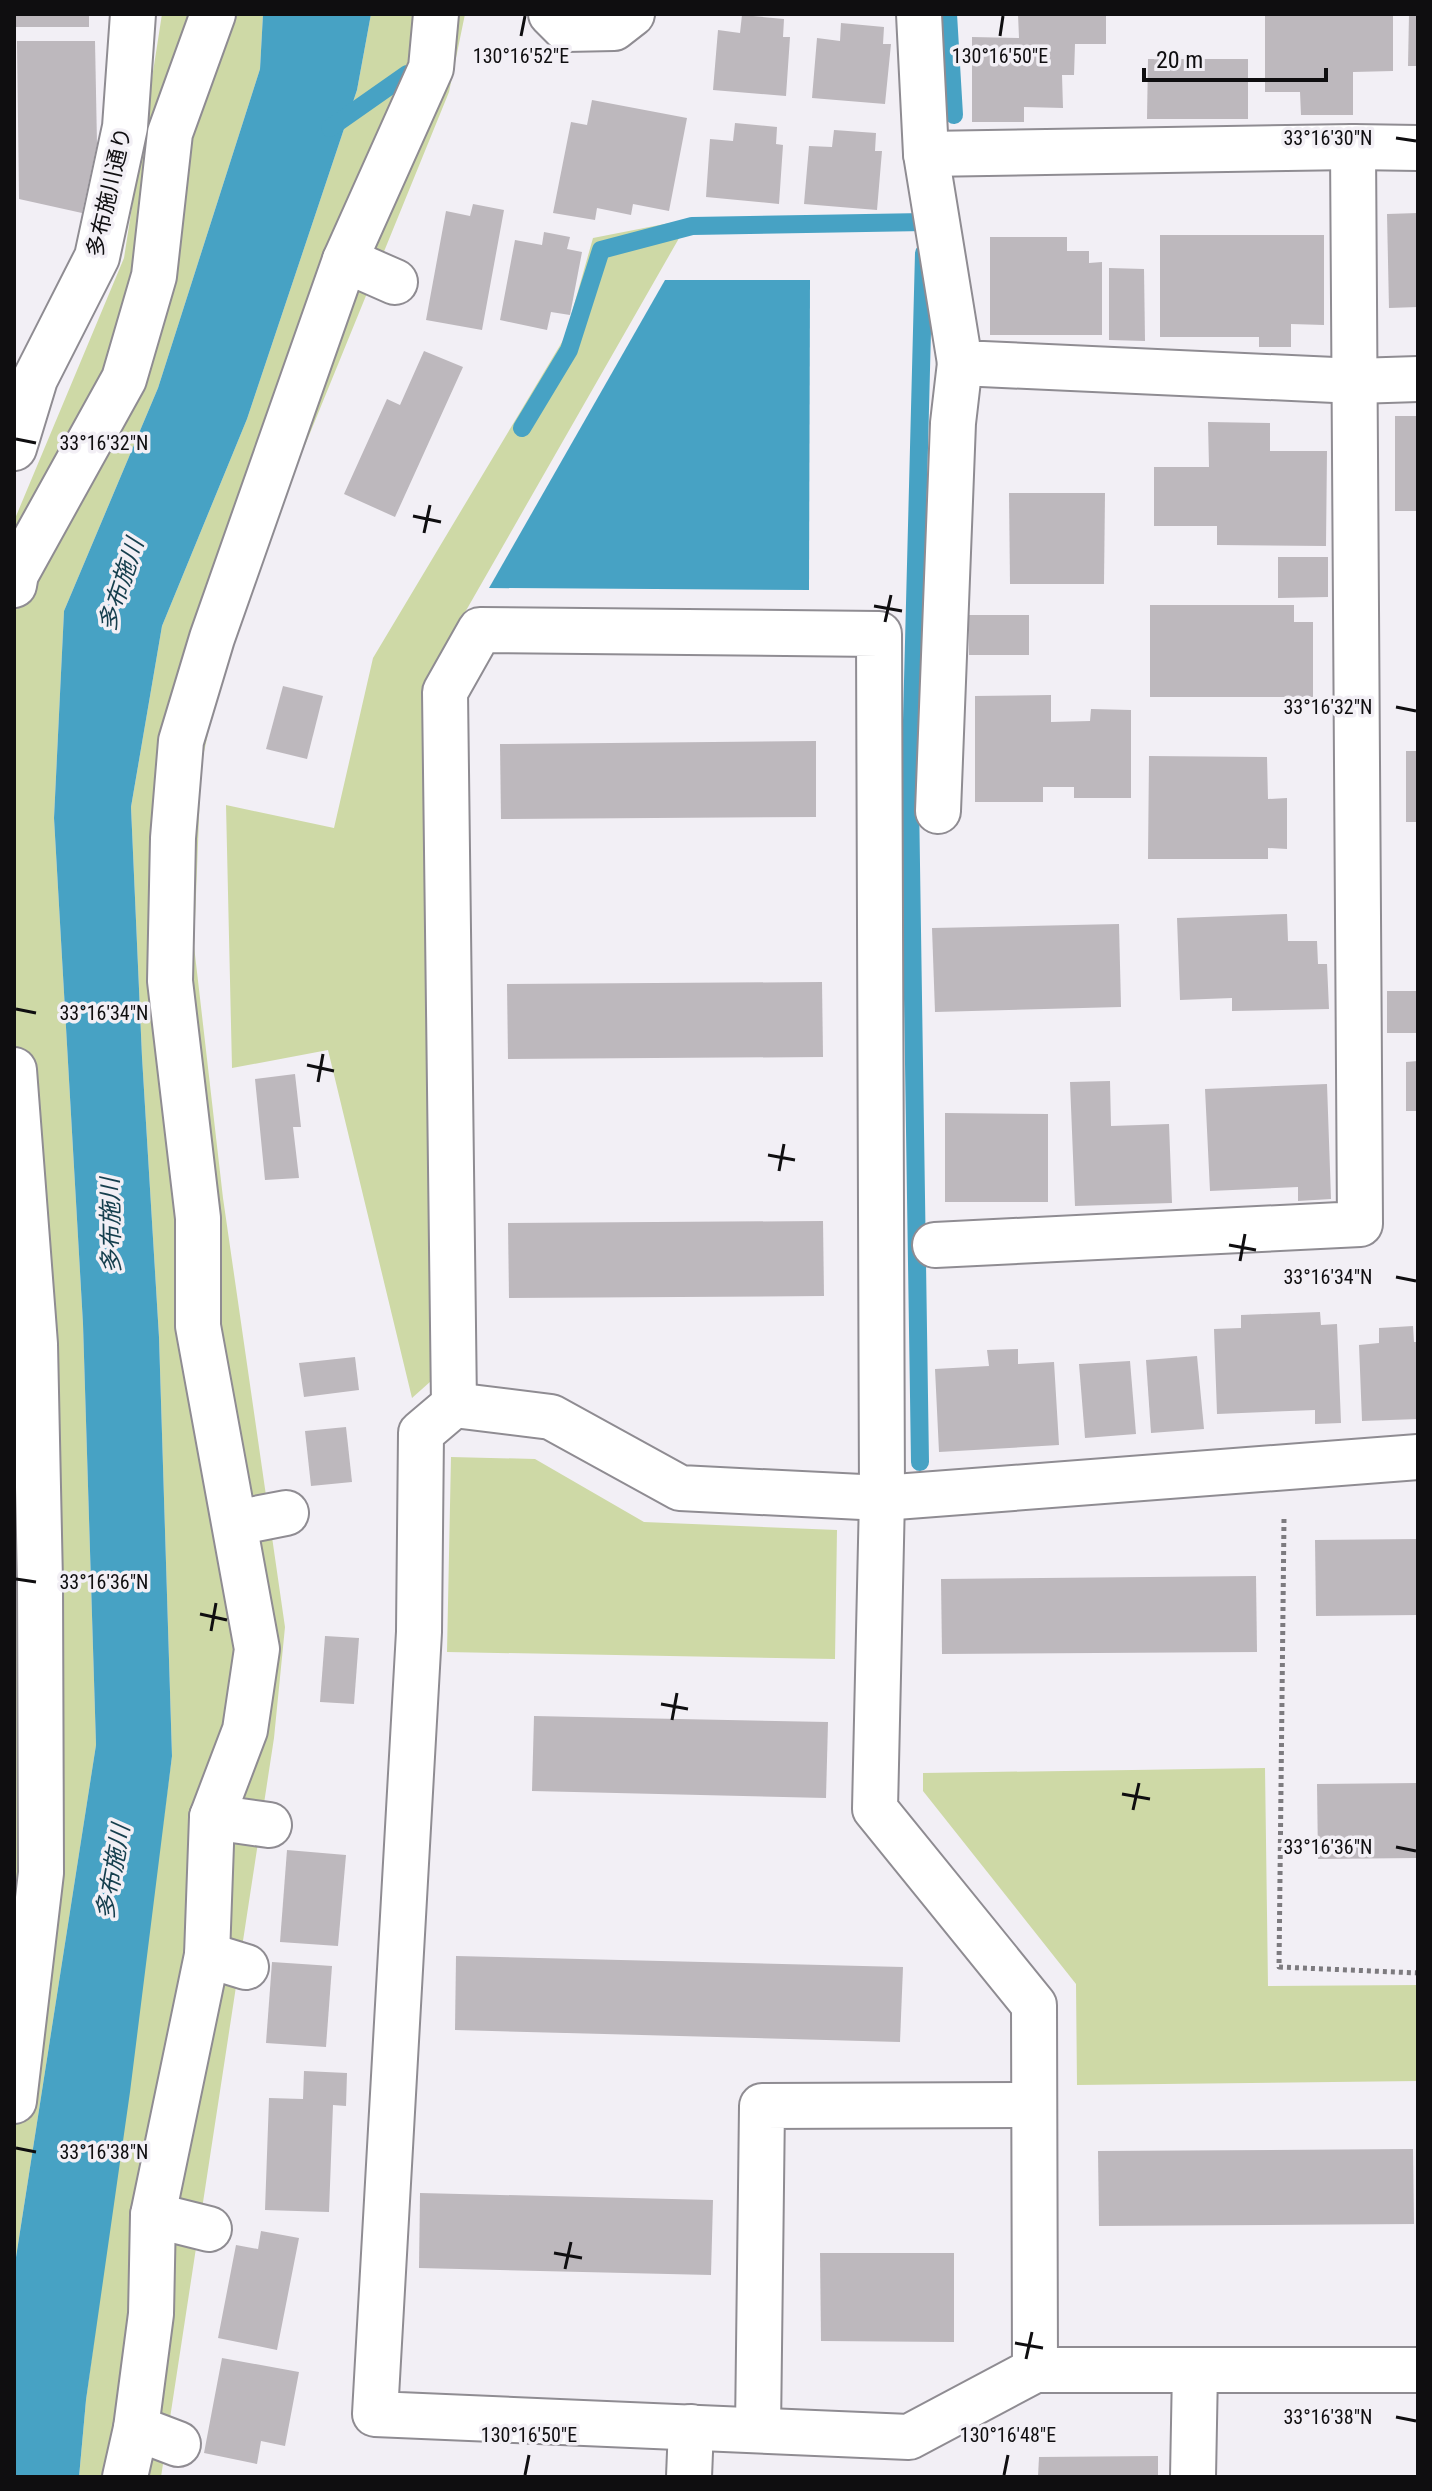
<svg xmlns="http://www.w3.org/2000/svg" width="1432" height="2491" viewBox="0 0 1432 2491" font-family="'Roboto Condensed','Noto Sans JP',sans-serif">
<rect width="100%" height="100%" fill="#f2eff5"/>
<g fill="#ced9a6">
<path d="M162 14H263L260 69 158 388 64 611 54 818 83 1324 96 1745 14 2270V521L124 258Z"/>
<path d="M371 14H465L449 92 231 627 201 766 194 946 223 1198 285 1627 274 1738 161 2477H79L86 2400 172 1756 159 1337 142 1057 131 807 162 626 247 419 357 90Z"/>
<path d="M690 219 428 677 440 1373 412 1398 328 1050 232 1068 226 805 334 828 373 658 565 337 593 238Z"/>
<path d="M451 1457 535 1459 644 1522 837 1530 835 1659 447 1652Z"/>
<path d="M1265 1768 1268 1986 1418 1985V2081L1077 2085 1076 1984 923 1791V1773Z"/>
</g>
<g fill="#47a2c4">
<path d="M263 14H371L357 90 247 419 162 626 131 807 142 1057 159 1337 172 1756 130 2092 86 2400 79 2477H14V2270L96 1745 83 1324 54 818 64 611 158 388 260 69Z"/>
<path d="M665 280H810L809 590 489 588Z"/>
</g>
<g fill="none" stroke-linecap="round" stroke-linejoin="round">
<g stroke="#47a2c4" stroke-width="18">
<path d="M948 14 954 115"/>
<path d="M330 128 407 74"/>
<path d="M522 428 569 350 601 250 692 226 925 222"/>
<path d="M920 1462 910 798 924 253"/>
</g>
</g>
<g fill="#bdb8bd">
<rect x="16" y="14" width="73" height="13"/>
<path d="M1018 14H1106V44H1075L1074 75H1062L1063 108 1024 107V122H972V37L1019 38Z"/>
<path d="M1265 14H1393V71L1353 72V115H1301L1300 92H1265Z"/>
<path d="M1409 14H1418V66H1408Z"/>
<path d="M742 15 784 19 783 37H790L786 96 713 90 718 30 740 33Z"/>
<path d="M841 23 884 27 883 44H891L885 104 812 98 817 38 840 41Z"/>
<path d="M17 41H95L97 144 82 213 19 199Z"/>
<path d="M1148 59H1248V119H1147Z"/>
<path d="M592 100 687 118 669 211 633 204 631 215 597 208 595 220 553 213 571 122 587 125Z"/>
<path d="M735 123 777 127 776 144 783 145 779 204 706 197 710 139 733 141Z"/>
<path d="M834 130 876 133 875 151H882L877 210 804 204 809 146 832 147Z"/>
<path d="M473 204 504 210 482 330 426 320 446 211 470 216Z"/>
<path d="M1418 213V307L1389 308 1387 214Z"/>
<path d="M544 232 570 237 567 249 582 252 570 315 551 312 547 330 500 320 515 240 542 245Z"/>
<path d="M1160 235H1324V325L1291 324V347H1259V337H1160Z"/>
<path d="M990 237H1067V251H1089V263L1102 262V335H990Z"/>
<path d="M1109 268 1144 269 1145 341 1109 340Z"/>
<path d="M424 351 463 367 395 517 344 494 387 399 400 405Z"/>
<rect x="1395" y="416" width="23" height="95"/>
<path d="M1208 422 1270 423V451H1327L1326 546 1217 545V526H1154V467H1209Z"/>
<path d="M1009 493H1105L1104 584H1010Z"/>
<path d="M1278 557H1328V597L1278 598Z"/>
<path d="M1150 605H1294V622H1313V697H1150Z"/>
<rect x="969" y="615" width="60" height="40"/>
<path d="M283 686 323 696 307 759 266 749Z"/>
<path d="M1051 695V722L1090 721 1091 709 1131 710V798H1074V787H1043V802H975V696Z"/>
<path d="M816 741V817L501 819 500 744Z"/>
<rect x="1406" y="751" width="12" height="71"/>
<path d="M1149 756 1267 757 1268 799 1287 798V849L1268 848V859H1148Z"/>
<path d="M1287 914 1288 941H1317L1318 964H1327L1329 1009 1232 1011V998L1180 1000 1177 918Z"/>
<path d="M1119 924 1121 1007 935 1012 932 928Z"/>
<path d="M822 982 823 1057 508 1059 507 984Z"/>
<rect x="1387" y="991" width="31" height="42"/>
<path d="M1418 1061V1111H1406V1062Z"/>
<path d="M295 1074 301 1127H293L299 1178 265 1180 255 1079Z"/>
<path d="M1110 1081 1111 1126 1169 1124 1172 1203 1075 1206 1070 1082Z"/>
<path d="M1327 1084 1331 1199 1298 1201V1187L1210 1191 1205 1089Z"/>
<path d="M945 1113 1048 1114V1202H945Z"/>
<path d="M823 1221 824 1296 509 1298 508 1223Z"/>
<path d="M1320 1312 1321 1325 1337 1324 1341 1423 1315 1424V1410L1217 1414 1214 1329 1241 1328V1315Z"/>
<path d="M1413 1326 1414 1342H1418V1419L1362 1421 1359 1345 1379 1343V1328Z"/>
<path d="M1018 1349V1364L1054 1362 1059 1445 939 1452 935 1369 989 1366 987 1350Z"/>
<path d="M1197 1356 1204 1429 1151 1433 1146 1360Z"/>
<path d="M355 1357 359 1390 304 1397 299 1363Z"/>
<path d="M1130 1361 1136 1434 1085 1438 1079 1364Z"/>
<path d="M346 1427 352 1482 311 1486 305 1431Z"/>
<path d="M1418 1539V1615L1316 1616 1315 1540Z"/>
<path d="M1256 1576 1257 1652 942 1654 941 1579Z"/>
<path d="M325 1636 359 1638 354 1704 320 1702Z"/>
<path d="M534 1716 828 1722 826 1798 532 1791Z"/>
<path d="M1418 1783V1858L1318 1859 1317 1784Z"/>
<path d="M287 1850 346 1855 338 1946 280 1942Z"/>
<path d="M456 1956 903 1967 900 2042 455 2030Z"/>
<path d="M272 1962 332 1966 326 2047 266 2043Z"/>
<path d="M304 2071 347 2073 346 2106 333 2105 329 2212 265 2210 269 2098 303 2099Z"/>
<path d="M1413 2149 1414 2224 1099 2226 1098 2151Z"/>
<path d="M420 2193 713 2200 711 2275 419 2268Z"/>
<path d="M261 2231 299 2238 277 2350 218 2338 236 2245 258 2249Z"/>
<path d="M820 2253H954V2342L821 2341Z"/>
<path d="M222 2358 299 2372 285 2446 261 2441 257 2464 204 2453Z"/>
<path d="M1158 2456V2477H1038L1039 2457Z"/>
</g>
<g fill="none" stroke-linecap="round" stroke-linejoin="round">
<defs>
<g id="minor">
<path d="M551 14 566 29 614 28 632 14"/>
<path d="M919 14 926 154 960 363 1356 381 1418 379"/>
<path d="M926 154 1353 147 1418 148"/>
<path d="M345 260 395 282"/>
<path d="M14 448 35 379 97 257 125 127 133 14"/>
<path d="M14 585 16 574 124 379 154 276 170 133 213 14"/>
<path d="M938 811 953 423 960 363"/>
<path d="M14 1070 35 1344 40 1582 41 1873 14 2101"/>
<path d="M935 1245 1360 1224 1353 147"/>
<path d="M454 1405 551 1417 680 1488 882 1498 1418 1457"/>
<path d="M235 1523 286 1513"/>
<path d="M212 1817 269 1825"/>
<path d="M207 1955 246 1967"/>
<path d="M153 2215 209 2229"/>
<path d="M1035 2370 1034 2005 875 1809 882 1498 879 634 480 630 445 692 454 1405 421 1433 419 1632 375 2414 909 2437 1035 2370H1418"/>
<path d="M136 2428 178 2444"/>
<path d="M758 2430 762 2106 1034 2105"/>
<path d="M125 2477 136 2428 151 2314 153 2215 207 1955 212 1817 245 1730 257 1649 198 1326V1218L170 981 173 838 181 741 212 638 345 260 431 68 436 14"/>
<path d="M689 2477 691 2427"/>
<path d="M1193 2477 1195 2370"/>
</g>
</defs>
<use href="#minor" stroke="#8f8c92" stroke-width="48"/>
<path stroke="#7d7b7f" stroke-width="5" stroke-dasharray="4 4" stroke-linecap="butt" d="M1284 1519 1279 1967 1418 1973"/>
<use href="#minor" stroke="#fff" stroke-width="44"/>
</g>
<path fill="none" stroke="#0f0e10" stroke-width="3" d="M521 36 525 16M1000 36 1003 16M1396 138 1416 141M16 439 36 443M413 516 441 522M424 533 430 505M874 606 902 611M885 622 891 595M1396 707 1416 711M16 1009 36 1013M307 1065 334 1071M318 1082 323 1054M768 1155 795 1160M779 1171 784 1144M1229 1245 1256 1250M1240 1261 1245 1234M1396 1277 1416 1281M16 1579 36 1582M200 1614 227 1620M211 1631 216 1603M661 1704 688 1709M672 1720 677 1693M1122 1794 1150 1799M1133 1810 1139 1783M1396 1847 1416 1851M16 2148 36 2152M554 2253 582 2258M565 2269 571 2242M1015 2343 1043 2348M1026 2359 1032 2332M1396 2417 1416 2421M525 2475 529 2455M1004 2475 1008 2455"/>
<g text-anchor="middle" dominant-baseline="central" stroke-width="7" stroke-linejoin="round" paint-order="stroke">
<g font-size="22" fill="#0f0e10" stroke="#f2eff5">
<text transform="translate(109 192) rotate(-77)">多布施川通り</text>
</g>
<g font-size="24" font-style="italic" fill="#153e4d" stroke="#f2eff5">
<text transform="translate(121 585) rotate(-72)">多布施川</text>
<text transform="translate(111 1226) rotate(-91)">多布施川</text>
<text transform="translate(113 1872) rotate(-80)">多布施川</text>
</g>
</g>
<g font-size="20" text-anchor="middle" fill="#0f0e10" stroke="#f2eff5" stroke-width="7" stroke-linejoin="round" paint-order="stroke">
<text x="521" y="63">130°16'52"E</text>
<text x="1000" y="63">130°16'50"E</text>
<text x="1328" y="145">33°16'30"N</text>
<text x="104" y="450">33°16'32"N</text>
<text x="1328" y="714">33°16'32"N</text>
<text x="104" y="1020">33°16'34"N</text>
<text x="1328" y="1284">33°16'34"N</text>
<text x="104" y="1589">33°16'36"N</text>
<text x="1328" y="1854">33°16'36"N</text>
<text x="104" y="2159">33°16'38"N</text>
<text x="1328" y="2424">33°16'38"N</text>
<text x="529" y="2442">130°16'50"E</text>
<text x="1008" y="2442">130°16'48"E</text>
</g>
<rect width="1432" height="2491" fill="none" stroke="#0f0e10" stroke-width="32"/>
<path d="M1144 68v12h182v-12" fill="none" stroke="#0f0e10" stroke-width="4"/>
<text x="1156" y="68" font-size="24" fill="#0f0e10" stroke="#f2eff5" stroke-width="6" paint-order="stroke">20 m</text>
</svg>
